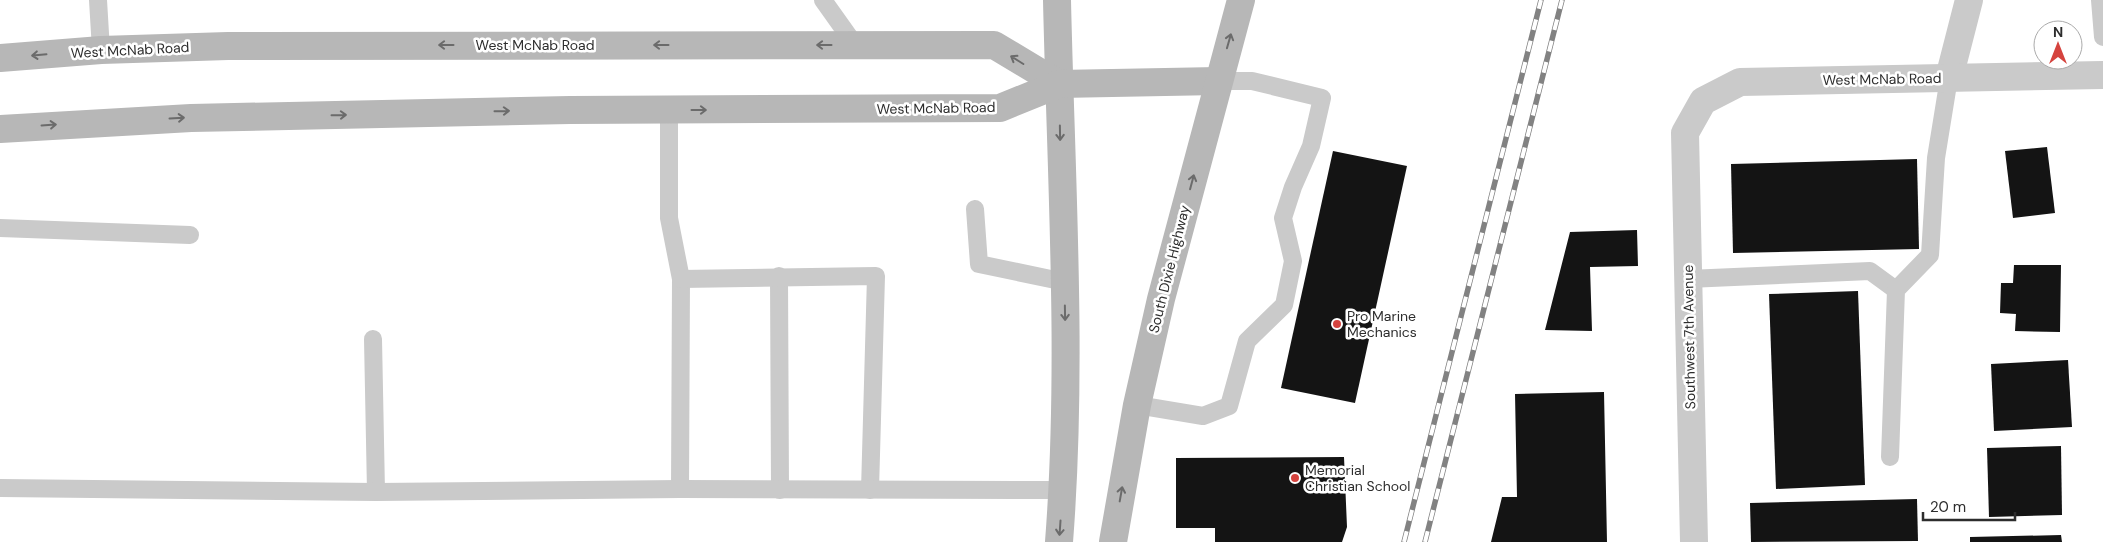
<svg xmlns="http://www.w3.org/2000/svg" width="2103" height="542" viewBox="0 0 2103 542" font-family="'DM Sans',sans-serif">
<rect width="100%" height="100%" fill="#fff"/>
<g fill="#141414">
<path d="M2047 147 2055 213 2013 218 2005 151Z"/>
<path d="M1333 151 1407 166 1355 403 1281 388Z"/>
<path d="M1917 159 1919 249 1733 253 1731 164Z"/>
<path d="M1637 230 1638 266 1590 267 1592 331 1545 330 1570 232Z"/>
<path d="M2014 265H2061L2060 332 2015 331 2016 314 2000 313 2001 283H2013Z"/>
<path d="M1858 291 1865 485 1776 489 1769 294Z"/>
<path d="M2068 360 2072 427 1994 431 1991 364Z"/>
<path d="M1604 392 1607 542H1491L1502 497H1517L1515 394Z"/>
<path d="M2061 446 2062 515 1989 517 1987 448Z"/>
<path d="M1344 457 1347 527 1342 542H1215V528H1176V458Z"/>
<path d="M1917 499 1918 541 1751 542 1750 503Z"/>
<path d="M2061 535 2062 542H1970V537Z"/>
</g>
<g fill="none" stroke-linecap="round" stroke-linejoin="round">
<g stroke="#cacaca" stroke-width="18">
<path d="M98 0 101 50"/>
<path d="M823 0 855 45"/>
<path d="M2100 0 2103 37"/>
<path d="M669 110V218L681 279 680 489"/>
<path d="M975 209 979 264 1065 282"/>
<path d="M0 228 190 235"/>
<path d="M779 276 780 490"/>
<path d="M681 279 876 276 870 490"/>
<path d="M1688 279 1870 271 1896 290"/>
<path d="M373 339 376 492"/>
<path d="M1137 405 1203 416 1229 406 1247 341 1284 305 1293 261 1283 218 1293 187 1311 146 1322 98 1252 81H1218"/>
<path d="M1890 457 1896 290 1930 255 1936 158 1949 78"/>
<path d="M0 488 376 492 680 489 1063 490"/>
</g>
<g stroke="#cacaca" stroke-width="28">
<path d="M1949 78 1969 0"/>
<path d="M1694 542 1685 133 1703 101 1740 82 2103 75"/>
</g>
<g stroke="#b7b7b7" stroke-width="28">
<path d="M1057 0C1061 180 1073 362 1059 542"/>
<path d="M0 58 101 50 228 46 994 45 1059 84"/>
<path d="M0 129 191 118 570 110 1000 108 1059 84 1218 81"/>
<path d="M1113 542 1137 405 1161 299 1241 0"/>
</g>
<defs>
<g id="rail">
<path d="M1404 542 1541 0"/>
<path d="M1425 542 1562 0"/>
</g>
</defs>
<use href="#rail" stroke="#828282" stroke-width="5.5"/>
<use href="#rail" stroke="#fff" stroke-width="4" stroke-dasharray="11" stroke-linecap="butt"/>
</g>
<defs><path id="oneway-shaft" d="M-6 0H5M1.5-3L5.5 0L1.5 3" fill="none" stroke-width="1.6" stroke-linecap="round" stroke-linejoin="round" transform="scale(1.25)"/></defs>
<g stroke="#6b6b6b">
<use href="#oneway-shaft" transform="translate(1229 41) rotate(-74)"/>
<use href="#oneway-shaft" transform="translate(446 45) rotate(180)"/>
<use href="#oneway-shaft" transform="translate(661 45) rotate(180)"/>
<use href="#oneway-shaft" transform="translate(824 45) rotate(180)"/>
<use href="#oneway-shaft" transform="translate(39 55) rotate(175)"/>
<use href="#oneway-shaft" transform="translate(1017 60) rotate(-148)"/>
<use href="#oneway-shaft" transform="translate(699 110)"/>
<use href="#oneway-shaft" transform="translate(502 111) rotate(-1)"/>
<use href="#oneway-shaft" transform="translate(339 115) rotate(-1)"/>
<use href="#oneway-shaft" transform="translate(177 118) rotate(-3)"/>
<use href="#oneway-shaft" transform="translate(49 125) rotate(-4)"/>
<use href="#oneway-shaft" transform="translate(1060 133) rotate(89)"/>
<use href="#oneway-shaft" transform="translate(1192 182) rotate(-75)"/>
<use href="#oneway-shaft" transform="translate(1065 313) rotate(89)"/>
<use href="#oneway-shaft" transform="translate(1121 494) rotate(-80)"/>
<use href="#oneway-shaft" transform="translate(1060 528) rotate(94)"/>
</g>
<g fill="#d5433e" stroke="#fff" stroke-width="2">
<circle cx="1337" cy="324" r="5"/>
<circle cx="1295" cy="478" r="5"/>
</g>
<g text-anchor="middle" dominant-baseline="central" stroke-width="5" stroke-linejoin="round" paint-order="stroke">
<g font-size="14" fill="#2d2d2d" stroke="#fff">
<text x="535" y="45">West McNab Road</text>
<text transform="translate(130 50) rotate(-3)">West McNab Road</text>
<text transform="translate(1882 79) rotate(-1)">West McNab Road</text>
<text transform="translate(936 108) rotate(-1)">West McNab Road</text>
<text transform="translate(1169 269) rotate(-76)">South Dixie Highway</text>
<text transform="translate(1689 337) rotate(-91)">Southwest 7th Avenue</text>
</g>
<g font-size="14" fill="#2d2d2d" stroke="#fff" text-anchor="start">
<text x="1347" y="316">Pro Marine<tspan x="1347" dy="16">Mechanics</tspan></text>
<text x="1305" y="470">Memorial<tspan x="1305" dy="16">Christian School</tspan></text>
</g>
</g>
<g transform="translate(2058 45)"><circle r="24" fill="#ffffff" stroke="#ababab"/>
<path d="M0-4L9 19L0 12L-9 19Z" fill="#d5433e"/>
<text y="-8" font-size="14" font-weight="bold" text-anchor="middle" fill="#2d2d2d">N</text>
</g>
<path d="M1923 512v8h92v-8" fill="none" stroke="#2d2d2d" stroke-width="2.5"/>
<text x="1930" y="512" font-size="15" fill="#2d2d2d" stroke="#ffffff" stroke-width="4" paint-order="stroke">20 m</text>
</svg>
